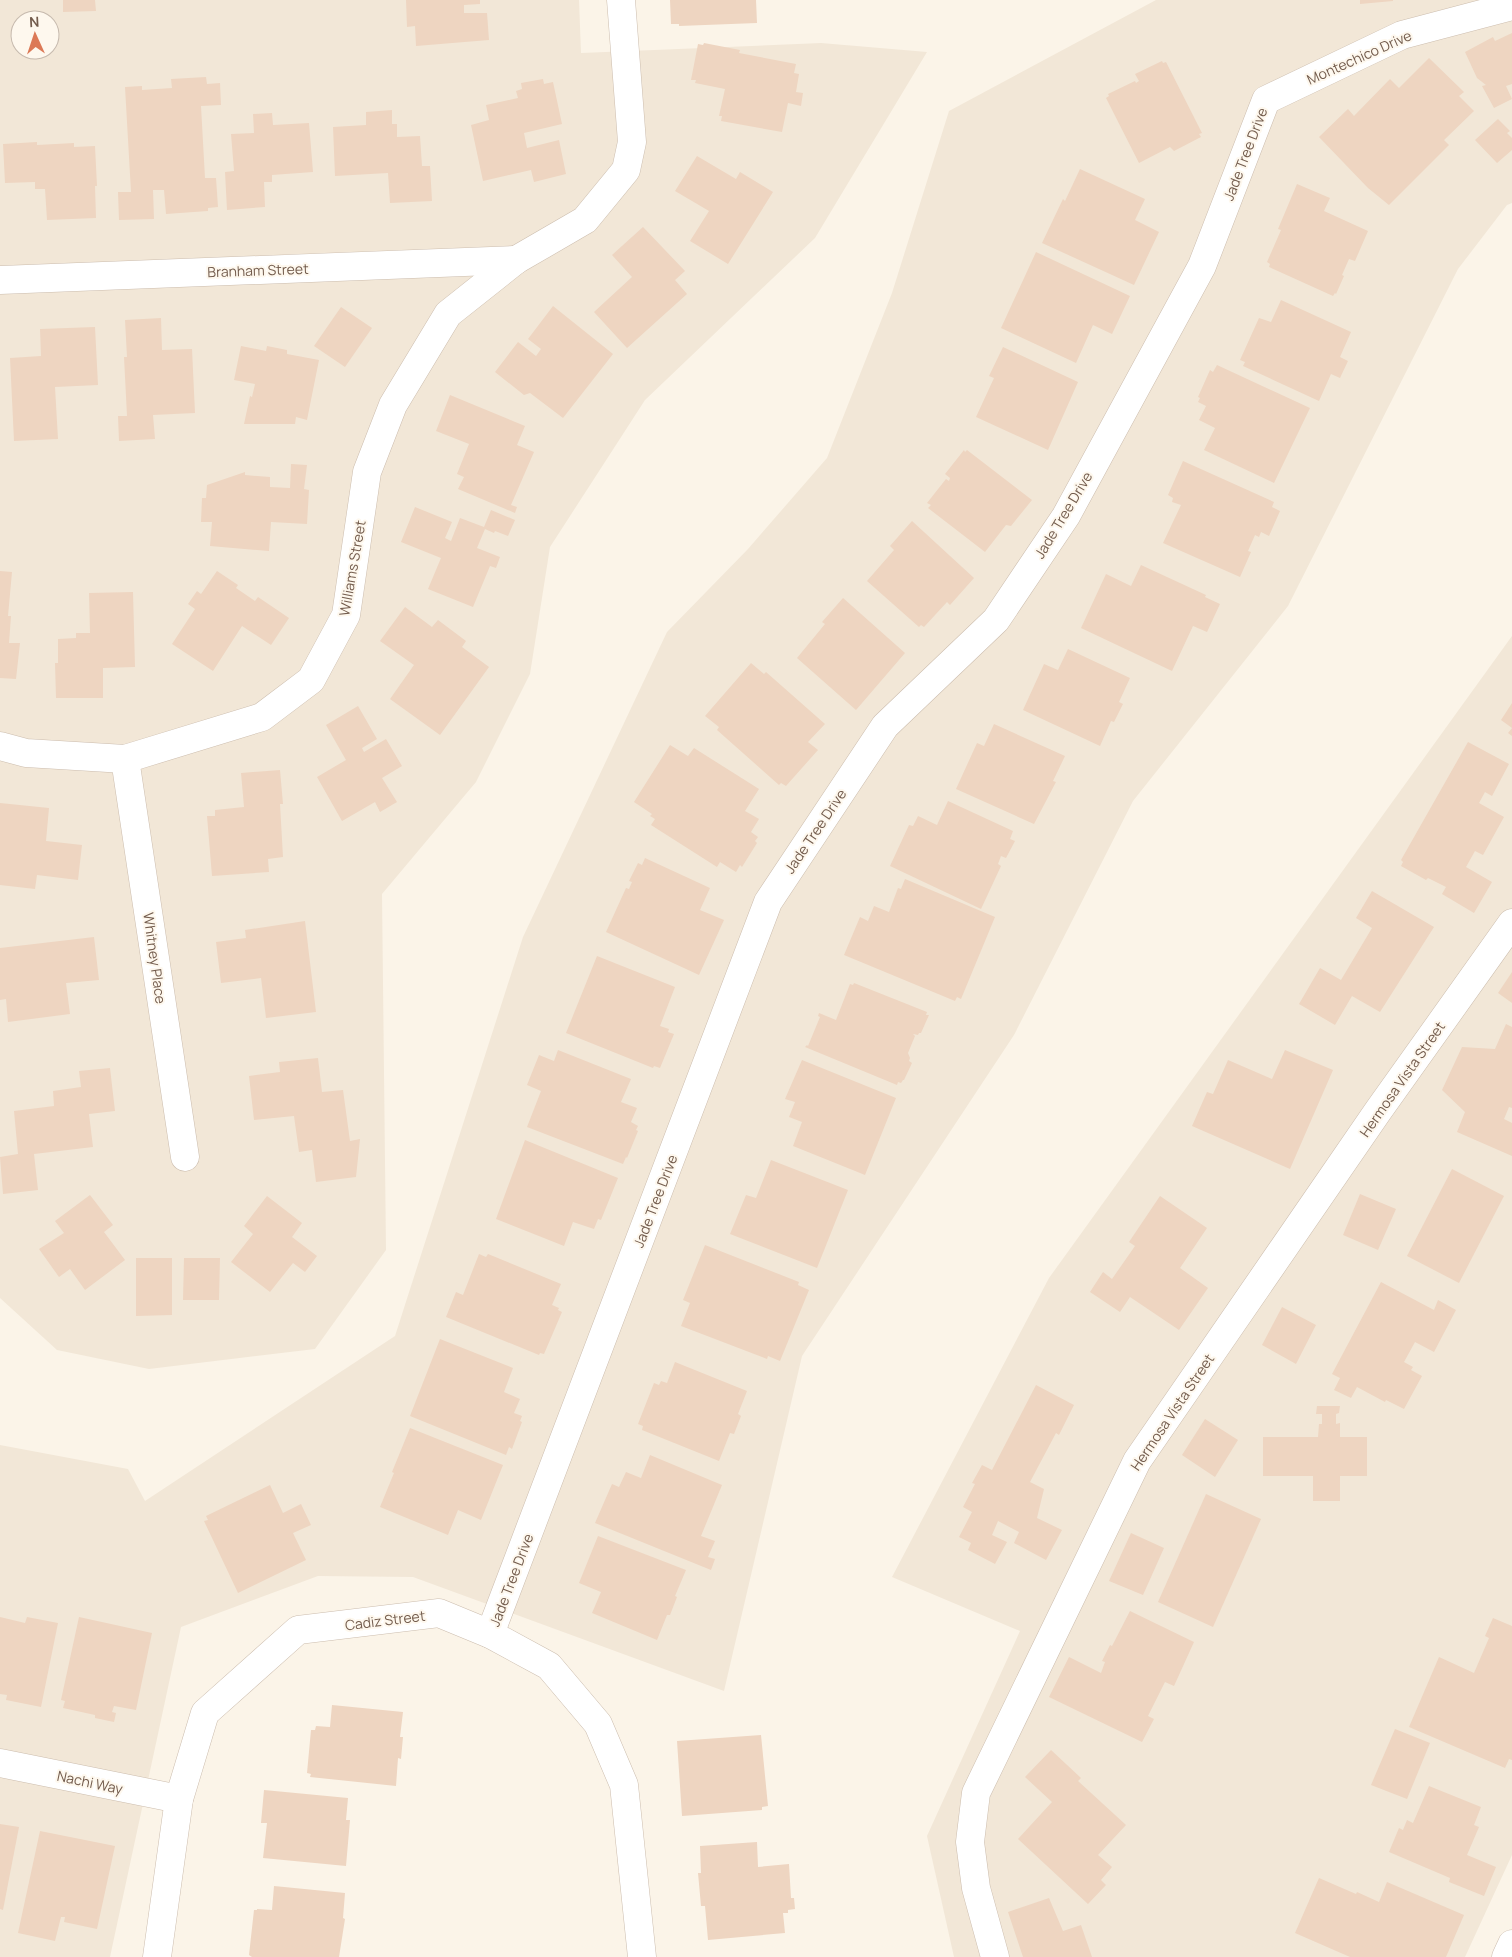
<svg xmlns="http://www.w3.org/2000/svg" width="1512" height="1957" viewBox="0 0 1512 1957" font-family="Manrope,sans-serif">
<rect width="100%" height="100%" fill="#fbf4e8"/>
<g fill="#f2e7d7" fill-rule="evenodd">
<path d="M0 0H579L581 53 821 43 927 52 815 238 645 400 550 547 530 674 476 782 382 894 386 1250 315 1349 149 1369 57 1350 0 1298ZM20 20H50V50H20Z"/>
<path d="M1156 0H1512V203L1507 205 1458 269 1288 606 1133 801 1014 1035 802 1356 724 1691 413 1577 318 1576 181 1627 110 1957H0V1445L128 1469 145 1501 395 1336 523 937 667 632 748 549 827 458 892 293 949 111Z"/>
<path d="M1512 636V1855L1465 1957H954L927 1836 1020 1631 892 1577 1049 1278Z"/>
</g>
<g fill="#eed5c1">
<path d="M63 0H95L96 11 63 12Z"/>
<path d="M406 0H480V4L464 5V13H487L489 40 416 46 415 26 407 27Z"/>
<path d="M670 0H756L757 23 679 26V24H671Z"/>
<path d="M1360 0H1393V1L1360 4Z"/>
<path d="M1512 33V84L1506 86 1512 99 1494 108 1482 86 1486 85 1477 78 1465 52 1493 37 1495 41Z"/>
<path d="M704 43 740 50 739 53 796 64 794 73 799 74 796 92 803 93 801 106 788 103 782 132 721 121 722 116H719L725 89 695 83 696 80H691L698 44 703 45Z"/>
<path d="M1429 58 1464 92 1459 96 1474 111 1444 140 1449 145 1389 205 1368 188 1319 137 1348 109 1354 116 1390 79 1399 88Z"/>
<path d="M1162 61 1163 63 1166 62 1202 133 1199 134 1201 137 1174 151 1170 147 1139 163 1106 98 1109 96 1108 94 1135 81 1136 83 1139 81 1135 74Z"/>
<path d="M206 77 207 84 220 83 221 105 201 106 205 178H216L218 207 208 208V211L166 214 164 190H153L154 219 119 220 118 192H131L125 87 142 86V90L172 88 171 79Z"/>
<path d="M543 79 544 84 553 82 562 124 524 133 527 148 559 140 566 174 534 182 531 170 483 181 471 125 489 120 486 105 518 98 516 91 522 89 521 83Z"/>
<path d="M392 110V124H397V137L420 136 422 166H430L432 201 390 203 388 173 335 176 333 127 366 125V112Z"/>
<path d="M272 113 273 125 309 123 313 172 272 175V182H264L265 207 227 210 225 172 234 171 231 134 254 133 253 114Z"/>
<path d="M1498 119 1510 131 1507 133 1512 138V150L1497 163 1475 140Z"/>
<path d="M37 142V145L74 143V147L95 146 97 186H95L96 218 47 220 45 189H35V182L5 183 3 144Z"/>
<path d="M697 156 736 179 740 172 773 192 728 264 690 241 709 211 675 191Z"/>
<path d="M1080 169 1145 199 1135 220 1159 232 1134 285 1042 243 1063 199 1065 201Z"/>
<path d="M1297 184 1330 198 1324 211 1368 231 1355 261 1349 259 1342 275 1344 276 1336 294 1335 293 1333 296 1269 267 1270 264 1267 262 1281 230 1278 229Z"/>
<path d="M643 227 685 271 675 280 687 294 627 348 594 312 632 277 612 255Z"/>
<path d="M1036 252 1130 296 1112 334 1093 325 1076 363 1001 328Z"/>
<path d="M1281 300 1351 332 1340 357 1348 361 1340 378 1331 374 1319 401 1243 366 1245 362 1240 360 1259 318 1271 322Z"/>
<path d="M553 306 613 354 563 418 530 393 524 395 495 372 518 342 536 356 541 349 528 339Z"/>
<path d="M341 307 372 328 345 367 314 346Z"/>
<path d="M161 318 162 350 192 349 195 413 153 415 155 439 119 441 118 416H127L124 357H127L125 320Z"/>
<path d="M95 327 98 385 55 387 58 439 14 441 10 358 41 356 40 329Z"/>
<path d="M241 346 266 351 267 346 287 350V354L319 360 307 420 296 417 295 424H244L250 396 252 397 255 384 234 380Z"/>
<path d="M1003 347 1078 382 1048 450 976 417 994 378 989 376Z"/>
<path d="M1217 365 1310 408 1274 483 1204 450 1215 428 1199 420 1206 406 1198 402 1200 398 1198 397 1210 370 1213 372Z"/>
<path d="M450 395 525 426 517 445 534 452 511 505 517 507 515 513 458 489 464 477 457 474 469 444 436 431Z"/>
<path d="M964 450 965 452 967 450 1032 500 1011 526 1006 525 985 552 928 508 931 505 927 503 946 479 949 481 950 478 945 474Z"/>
<path d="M1183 461 1274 502 1272 507 1280 511 1269 536 1261 532 1259 537 1255 535 1248 551 1251 552 1240 577 1163 543 1181 505 1172 502 1173 498 1168 495Z"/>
<path d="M291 464 307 465 304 489 309 490 307 524 271 522 269 551 210 546 212 522H201L202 498H206L207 485 245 472V475L270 477V487L290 488Z"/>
<path d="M415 507 452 522 445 538 451 541 460 518 484 527 491 510 515 520 508 536 495 531 494 533 485 529 477 548 500 557 496 568 490 566 473 607 428 589 441 558 401 542Z"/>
<path d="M912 521 974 578 950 605 947 602 924 627 921 625 919 627 867 581 894 550 890 546Z"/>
<path d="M1141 565 1206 595 1205 597 1220 604 1207 632 1193 626 1172 671 1081 628 1106 574 1131 586Z"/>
<path d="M0 571 12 572 8 616H11L9 643H20L16 679 0 678Z"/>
<path d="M217 571 238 585 236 588 255 601 258 597 289 618 271 645 242 626 213 671 172 644 195 609 188 604 197 591 201 594Z"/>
<path d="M133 592 135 667 103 668V698H56L55 663H58V639L76 638V633H90L89 593Z"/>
<path d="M843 598 905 653 856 710 797 658 825 624 822 622Z"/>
<path d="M405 607 432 627 438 620 466 641 462 647 489 667 440 735 390 699 414 665 380 641Z"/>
<path d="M1068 649 1130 678 1119 702 1123 704 1114 722 1111 721 1100 746 1023 710 1044 664 1058 670Z"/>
<path d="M751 663 764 674 766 672 825 724 808 742 818 750 786 786 781 783 779 785 717 730 719 727 705 716Z"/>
<path d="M1512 703V736L1508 733 1512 728 1501 720Z"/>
<path d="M358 706 377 739 362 748 364 752 386 739 402 766 382 778 397 802 380 812 375 802 342 821 317 777 346 760 326 725Z"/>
<path d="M994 724 1065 756 1053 781 1056 782 1034 824 956 789 977 743 984 746Z"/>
<path d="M1468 742 1509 764 1492 796 1485 792 1479 803 1504 817 1483 855 1475 851 1466 867 1492 882 1474 913 1442 894 1446 887 1428 878 1426 880 1401 866 1403 862 1401 860Z"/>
<path d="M670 745 688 756 694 748 759 789 745 811 759 819 751 832 758 837 755 841 757 843 742 867 740 865 736 872 720 862 717 867 651 825 655 819 650 816 652 814 634 802Z"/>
<path d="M280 770 283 804H280L283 857 268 859 269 872 212 876 207 816H215V810L244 807 241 773Z"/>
<path d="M948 801 1013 831 1010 839 1015 841 1006 858 1001 856 998 864 1001 866 981 909 890 866 909 825 913 826 918 816 937 825Z"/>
<path d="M0 803 49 808 46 841 82 845 78 880 37 875 35 889 0 885Z"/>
<path d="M645 858 710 888 700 910 724 920 699 975 606 932 626 888 629 889 632 882 629 881 638 863 642 865Z"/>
<path d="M905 879 995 917 961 999 957 997 955 1001 844 955 860 917 868 921 874 906 889 912 898 888 901 889Z"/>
<path d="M1372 891 1434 927 1380 1012 1352 996 1335 1025 1299 1004 1320 968 1341 980 1372 928 1356 918Z"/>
<path d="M305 921 316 1012 266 1018 261 978 221 983 216 942 246 938 245 930Z"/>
<path d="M94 937 99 980 66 983 70 1014 8 1022 6 999 0 1000V948Z"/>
<path d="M597 956 675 987 660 1026 669 1029 668 1032 674 1034 660 1068 654 1066 653 1068 566 1033Z"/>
<path d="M1512 972V1003L1498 993Z"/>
<path d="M854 983 927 1012 926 1015H929L921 1033H919L918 1035 913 1034 915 1036 908 1053 910 1058 909 1061 912 1063 904 1080H903L901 1083 898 1082 897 1085 805 1047 807 1045 808 1046 820 1017 818 1016 819 1013 836 1020 850 984 853 985Z"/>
<path d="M1506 1024 1512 1027V1108L1509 1107 1504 1119 1512 1123V1156L1457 1132 1465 1112 1442 1090 1462 1047 1495 1049Z"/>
<path d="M558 1050 631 1079 621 1102 637 1108 631 1122 638 1126 636 1130 638 1131 627 1158 626 1157 623 1164 527 1127 541 1091 527 1085 539 1055 554 1061Z"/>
<path d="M1285 1050 1333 1070 1290 1169 1192 1126 1207 1092 1213 1094 1228 1060 1272 1079Z"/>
<path d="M318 1058 322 1092 343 1090 350 1141 360 1139 356 1177 316 1182 312 1150 299 1152 294 1116 254 1120 249 1076 280 1072 279 1062Z"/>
<path d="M802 1060 896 1098 865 1175 793 1146 802 1122 789 1117 795 1102 785 1099Z"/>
<path d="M110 1068 115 1111 89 1114 93 1147 34 1154 38 1190 3 1194 0 1157 18 1154 14 1111 54 1106 53 1091 81 1087 79 1071Z"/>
<path d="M525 1140 618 1178 601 1220 598 1219 594 1229 573 1222 564 1246 496 1219Z"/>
<path d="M771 1160 848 1190 817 1268 730 1234 746 1195 756 1198Z"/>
<path d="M1452 1169 1504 1196 1459 1283 1407 1256Z"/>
<path d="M1360 1194 1396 1209 1378 1250 1343 1235Z"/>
<path d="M90 1195 113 1225 104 1232 125 1260 85 1290 70 1269 59 1277 39 1249 64 1233 55 1221Z"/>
<path d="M267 1196 302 1223 292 1237 317 1256 305 1272 293 1263 270 1292 231 1262 253 1234 244 1226Z"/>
<path d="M1160 1196 1207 1228 1180 1268 1208 1288 1179 1330 1130 1297 1120 1312 1090 1292 1103 1272 1112 1279 1135 1246 1129 1242Z"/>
<path d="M705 1245 799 1282 798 1285 809 1290 780 1361 768 1356 767 1359 681 1326 690 1303 683 1300Z"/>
<path d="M479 1254 486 1257 488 1254 561 1284 552 1305 559 1308 558 1310 562 1312 544 1354 540 1353 539 1355 446 1317 456 1292 463 1295Z"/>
<path d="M136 1258H172V1315L136 1316Z"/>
<path d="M184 1258H220L219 1300H183Z"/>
<path d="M1381 1282 1434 1310 1438 1300 1456 1310 1434 1352 1415 1342 1404 1362 1413 1367 1411 1370 1422 1376 1404 1409 1386 1400 1385 1402 1357 1387 1351 1398 1334 1390 1340 1378 1332 1374Z"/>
<path d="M1282 1307 1316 1325 1296 1364 1262 1345Z"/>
<path d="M440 1339 513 1368 504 1392 520 1399 514 1413 522 1416 520 1421 522 1422 512 1449 509 1447 506 1455 410 1416Z"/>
<path d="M675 1362 747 1391 738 1414 741 1416 734 1434 730 1433 719 1461 642 1430 643 1426 638 1424 654 1383 659 1385 661 1381 667 1383Z"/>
<path d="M1036 1385 1074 1405 1059 1435 1056 1433 1030 1482 1044 1489 1037 1518 1062 1530 1046 1560 1014 1543 1019 1532 998 1521 992 1535 1007 1542 995 1564 968 1550 971 1543 959 1537 972 1512 963 1507 975 1484 972 1483 982 1465 992 1470Z"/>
<path d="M1317 1406H1340L1339 1413 1336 1414V1424L1340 1423V1437H1367V1476H1340V1501H1313V1476H1263V1437H1318L1319 1424H1322V1414H1316Z"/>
<path d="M1205 1419 1238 1440 1215 1477 1182 1455Z"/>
<path d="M410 1428 503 1465 481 1520 458 1510 448 1535 380 1507 394 1473 392 1472Z"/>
<path d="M650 1455 722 1485 701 1536 715 1541 708 1557 715 1559 711 1570 595 1523 612 1484 619 1487 626 1472 641 1478Z"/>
<path d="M270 1485 283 1513 301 1504 311 1525 293 1533 306 1560 238 1593 204 1521 208 1520 206 1516Z"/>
<path d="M1206 1494 1261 1519 1213 1627 1158 1602Z"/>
<path d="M1131 1533 1164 1548 1143 1595 1109 1581Z"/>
<path d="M598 1536 686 1570 675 1596 677 1597 670 1615H667L657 1640 592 1613 601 1592 579 1583Z"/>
<path d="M1130 1611 1194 1642 1174 1686 1165 1682 1148 1716 1154 1719 1142 1742 1049 1697 1069 1657 1101 1673 1105 1662 1102 1661 1110 1645 1112 1646Z"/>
<path d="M0 1617 25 1623 27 1617 58 1623 41 1707 6 1700 7 1695 0 1694Z"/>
<path d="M79 1617 152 1633 136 1710 114 1706 112 1712 116 1713 114 1722 95 1718V1715L63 1708 65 1701 61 1700Z"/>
<path d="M1493 1618 1512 1626V1760L1509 1759 1505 1768 1409 1727 1439 1657 1474 1673 1489 1638 1485 1636Z"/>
<path d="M332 1705 403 1712 400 1737H403L401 1759 398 1758 396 1786 310 1777 311 1774 307 1773 311 1730H315L316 1726 330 1727Z"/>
<path d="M1395 1729 1430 1743 1407 1799 1371 1785Z"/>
<path d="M761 1735 768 1806 762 1807V1810L682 1816 677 1741Z"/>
<path d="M1051 1750 1081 1778 1078 1781 1126 1825 1098 1855 1112 1867 1101 1880 1106 1885 1088 1904 1018 1839 1052 1802 1025 1777Z"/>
<path d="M1429 1786 1481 1807 1474 1825 1479 1827 1467 1855 1496 1867 1484 1896 1449 1882 1450 1878 1389 1852 1399 1828 1403 1830 1407 1820 1413 1823Z"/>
<path d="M264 1790 348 1798 346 1820H350L346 1866 263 1858 267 1823H261Z"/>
<path d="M0 1824 19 1827 3 1910 0 1909Z"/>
<path d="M40 1831 115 1846 97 1929 64 1922 65 1917H61L55 1941 18 1933Z"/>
<path d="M757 1842 758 1867 789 1864 791 1898H794L795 1909 788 1910V1913H783L785 1933 708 1940 705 1906H701L698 1873H701L700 1846Z"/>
<path d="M1319 1878 1356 1894 1357 1892 1379 1902 1387 1882 1464 1915 1446 1957H1350L1295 1933Z"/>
<path d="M274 1886 345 1893 343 1918 345 1919 339 1957H252L249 1955 254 1910H257V1909L272 1910Z"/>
<path d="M1049 1898 1063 1931 1081 1925 1092 1957H1023L1008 1912Z"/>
</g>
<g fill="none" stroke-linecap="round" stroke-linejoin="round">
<defs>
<g id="minor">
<path d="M0 280 516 260"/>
<path d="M0 746 26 753 125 759 262 717 311 680 346 615 367 472 393 405 448 314 516 260 585 220 626 170 632 142 621 0"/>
<path d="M125 759 185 1157"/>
<path d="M490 1634 768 902 885 726 996 620 1066 516 1202 266 1266 100 1402 35 1512 6"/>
<path d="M0 1763 179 1799"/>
<path d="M995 1957 976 1888 970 1842 976 1793 1137 1461 1378 1111 1512 923"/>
<path d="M1506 1957 1512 1944"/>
</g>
<path id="tertiary" d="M157 1957 179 1799 205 1713 298 1630 439 1613 490 1634 549 1666 598 1724 624 1785 642 1957"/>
</defs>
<use href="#minor" stroke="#ccbdae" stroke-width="29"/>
<use href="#tertiary" stroke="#ccbdae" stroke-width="29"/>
<use href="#minor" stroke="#fff" stroke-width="28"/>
<use href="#tertiary" stroke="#fff" stroke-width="28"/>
</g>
<g text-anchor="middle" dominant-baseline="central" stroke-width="4" stroke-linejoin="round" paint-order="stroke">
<g font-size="14" fill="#735c4d" stroke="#fef8ee">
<text transform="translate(1359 57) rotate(-24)">Montechico Drive</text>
<text transform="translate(1245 154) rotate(-69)">Jade Tree Drive</text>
<text transform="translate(258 270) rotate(-2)">Branham Street</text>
<text transform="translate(1063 515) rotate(-59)">Jade Tree Drive</text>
<text transform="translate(352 568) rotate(-80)">Williams Street</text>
<text transform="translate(815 831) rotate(-56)">Jade Tree Drive</text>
<text transform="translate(155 958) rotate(82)">Whitney Place</text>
<text transform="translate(1402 1079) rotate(-55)">Hermosa Vista Street</text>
<text transform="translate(655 1201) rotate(-69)">Jade Tree Drive</text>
<text transform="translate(1172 1412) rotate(-56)">Hermosa Vista Street</text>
<text transform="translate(511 1580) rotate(-69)">Jade Tree Drive</text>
<text transform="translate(385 1620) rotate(-7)">Cadiz Street</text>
<text transform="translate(90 1782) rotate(12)">Nachi Way</text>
</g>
</g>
<g transform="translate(35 35) rotate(357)"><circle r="24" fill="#fef8ee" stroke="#c6baae"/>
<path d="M0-4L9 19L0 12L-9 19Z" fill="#dc7956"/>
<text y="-8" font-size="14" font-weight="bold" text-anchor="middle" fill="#735c4d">N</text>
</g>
</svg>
